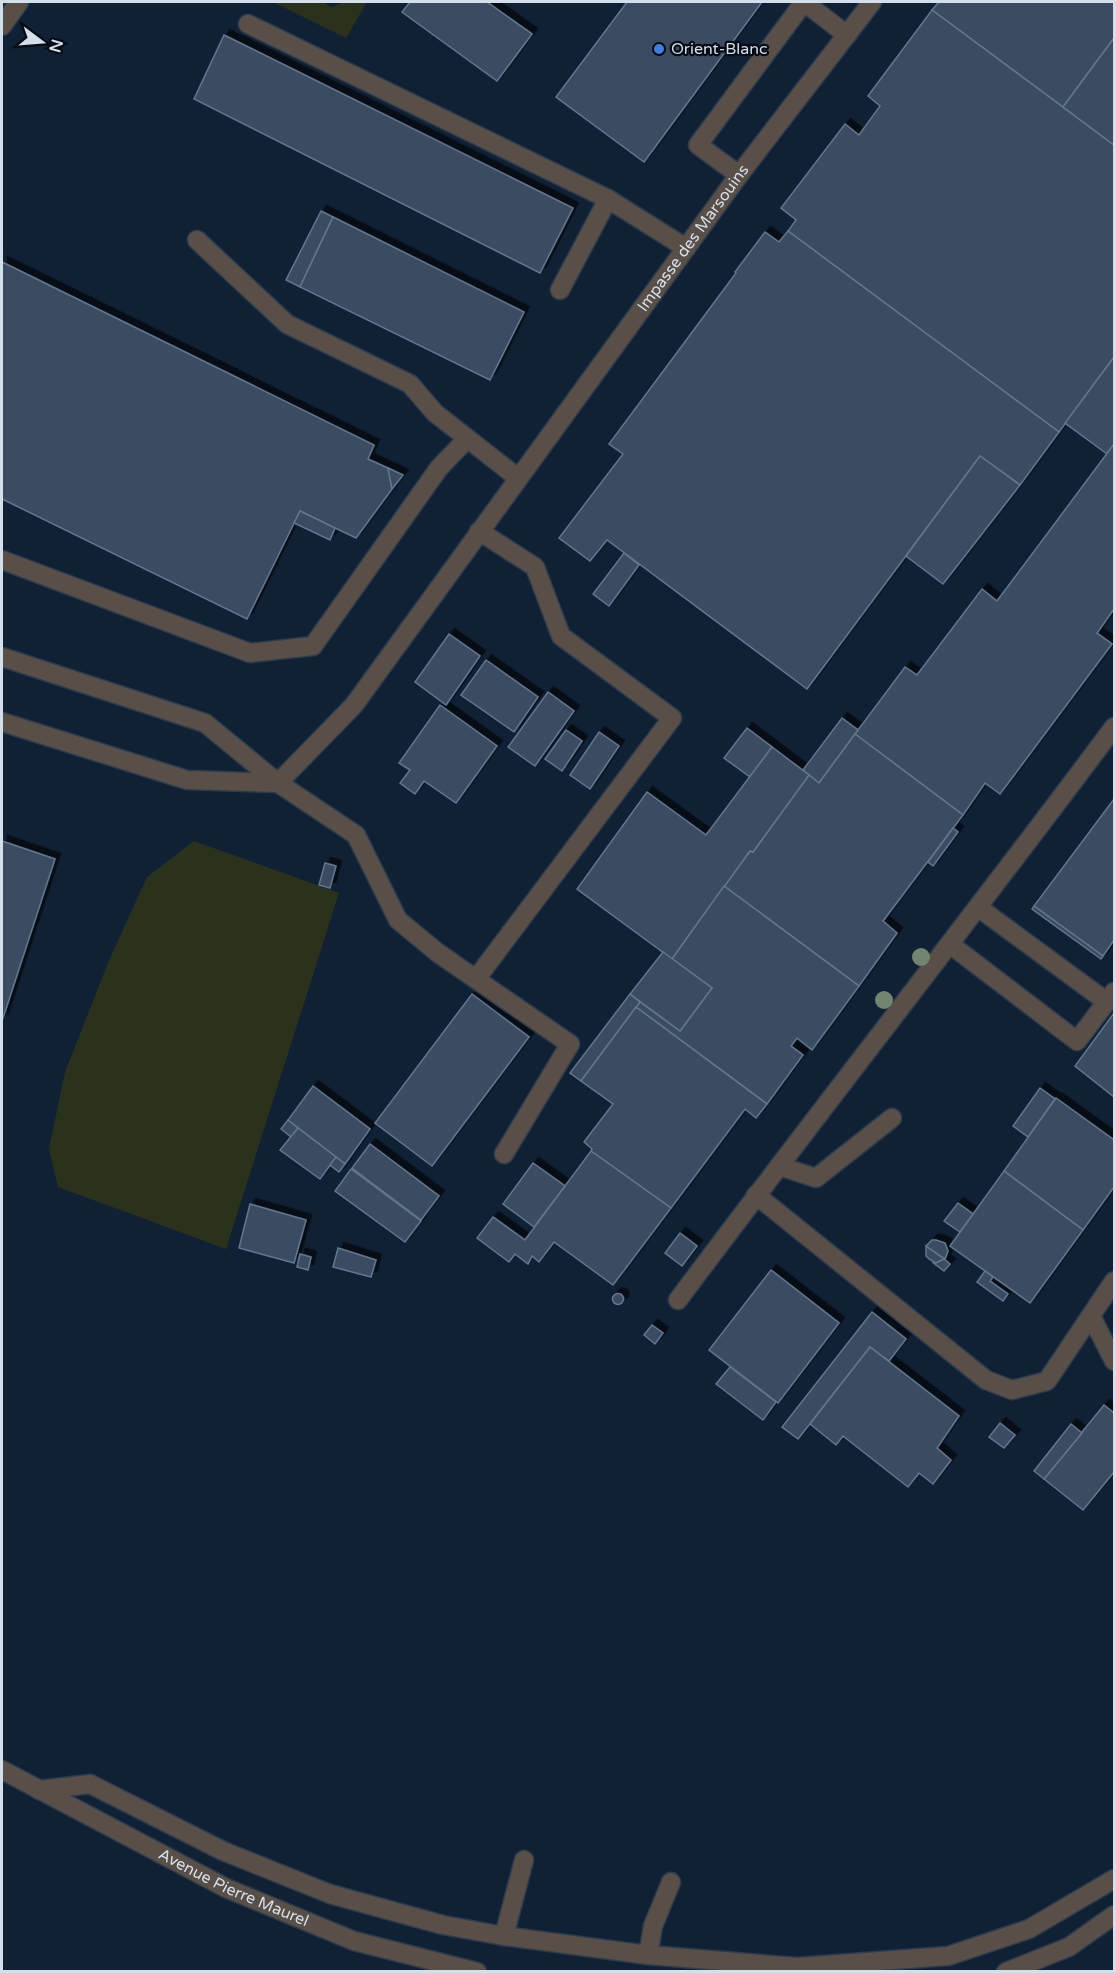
<svg xmlns="http://www.w3.org/2000/svg" width="1116" height="1973" viewBox="0 0 1116 1973" font-family="'Varela Round',sans-serif">
<defs>
<filter id="shadow"><feDropShadow dx="5.5" dy="-5.5" stdDeviation="0" flood-color="#0009"/></filter>
</defs>
<rect width="100%" height="100%" fill="#102135"/>
<g fill="#2a321c">
<path d="M273 2H322L332 7 343 2H367L346 38Z"/>
<path d="M194 841 339 893 226 1249 58 1187 49 1149 65 1072 110 958 147 877Z"/>
</g>
<g fill="#3a4c62" stroke="#62768d" stroke-width="1.5" filter="url(#shadow)">
<path d="M410 2H487L532 34 497 81 402 12Z"/>
<path d="M627 2H762L644 162 556 97Z"/>
<path d="M939 2H1114V38L1063 107 932 10Z"/>
<path d="M932 10 1114 145V357L1059 432 788 231 796 220 781 208 845 124 859 135 880 106 868 96Z"/>
<path d="M224 35 573 208 540 273 194 99Z"/>
<path d="M1114 38V145L1063 107Z"/>
<path d="M321 211 333 217 300 287 286 280Z"/>
<path d="M333 217 524 312 490 380 300 287Z"/>
<path d="M788 231 1059 432 1020 485 980 456 807 689 607 540 590 561 559 538 623 454 609 444 736 273 735 272 765 232 779 242Z"/>
<path d="M2 262 374 445 368 459 388 468 392 489 356 538 300 511 247 619 2 499Z"/>
<path d="M1114 357V444L1107 454 1065 423Z"/>
<path d="M1114 444V609L1097 633 1112 644 1000 794 985 783 963 815 855 734 905 667 917 675 982 589 997 601Z"/>
<path d="M980 456 1020 485 943 584 906 556Z"/>
<path d="M388 468 403 475 392 489Z"/>
<path d="M300 511 335 528 330 540 294 523Z"/>
<path d="M624 553 639 565 609 606 593 594Z"/>
<path d="M449 634 480 656 446 705 415 682Z"/>
<path d="M486 660 538 697 514 732 461 695Z"/>
<path d="M548 692 574 711 535 766 508 747Z"/>
<path d="M440 705 497 746 456 803 424 781 415 794 400 783 410 770 399 763Z"/>
<path d="M842 718 858 730 819 783 803 770Z"/>
<path d="M747 728 772 747 750 777 724 758Z"/>
<path d="M566 730 582 741 562 771 545 759Z"/>
<path d="M599 732 619 746 590 789 570 775Z"/>
<path d="M855 734 963 815 883 921 897 933 859 986 724 886 750 851 753 852 809 775 819 783Z"/>
<path d="M772 747 809 775 753 852 750 851 672 959 577 889 647 792 706 835Z"/>
<path d="M1114 799V940L1103 956 1034 906Z"/>
<path d="M953 828 958 832 933 866 928 862Z"/>
<path d="M2 841 55 859 2 1021Z"/>
<path d="M325 863 336 866 330 888 319 885Z"/>
<path d="M724 886 859 986 812 1050 797 1038 791 1046 803 1055 767 1104 636 1007 640 1002 680 1031 712 988 672 959Z"/>
<path d="M1034 906 1103 956 1101 959 1032 909Z"/>
<path d="M663 952 712 988 680 1031 630 994Z"/>
<path d="M472 994 529 1037 432 1166 375 1123Z"/>
<path d="M630 994 640 1002 581 1081 570 1073Z"/>
<path d="M636 1007 767 1104 756 1118 745 1109 671 1208 591 1151 592 1149 584 1142 613 1104 581 1081Z"/>
<path d="M1114 1013V1097L1075 1066Z"/>
<path d="M313 1086 370 1129 345 1164 288 1120Z"/>
<path d="M1040 1088 1055 1099 1028 1137 1013 1126Z"/>
<path d="M1056 1098 1114 1140V1187L1083 1230 1004 1171Z"/>
<path d="M288 1120 298 1128 291 1137 281 1129Z"/>
<path d="M298 1128 336 1157 320 1179 280 1150Z"/>
<path d="M370 1144 439 1196 421 1220 352 1168Z"/>
<path d="M591 1151 671 1208 613 1285 554 1242 539 1262 532 1256 528 1264 515 1254 509 1262 477 1238 493 1217 525 1240Z"/>
<path d="M336 1157 345 1164 339 1172 330 1165Z"/>
<path d="M533 1163 565 1186 534 1227 503 1204Z"/>
<path d="M351 1169 421 1221 405 1242 335 1191Z"/>
<path d="M1004 1171 1083 1230 1030 1303 950 1246Z"/>
<path d="M958 1203 973 1214 960 1232 944 1221Z"/>
<path d="M250 1204 306 1220 294 1263 239 1248Z"/>
<path d="M680 1233 697 1246 682 1266 665 1253Z"/>
<path d="M932 1240H936L945 1243 948 1251 945 1259 926 1246Z"/>
<path d="M926 1246 944 1259 936 1263 929 1259 926 1256Z"/>
<path d="M338 1248 376 1260 371 1277 333 1267Z"/>
<path d="M300 1254 311 1257 308 1270 297 1267Z"/>
<path d="M944 1259 950 1264 944 1271 932 1262 936 1263Z"/>
<path d="M771 1270 839 1323 778 1403 709 1350Z"/>
<path d="M985 1271 993 1277 990 1281 1008 1294 1003 1301 977 1282Z"/>
<circle cx="618" cy="1299" r="5.5"/>
<path d="M872 1312 906 1339 889 1361 870 1347 798 1439 782 1427Z"/>
<path d="M652 1325 663 1333 655 1344 644 1335Z"/>
<path d="M870 1347 959 1416 937 1448 951 1460 933 1484 919 1473 908 1487 843 1436 836 1445 810 1424Z"/>
<path d="M730 1367 776 1402 763 1420 716 1384Z"/>
<path d="M1104 1405 1114 1413V1472L1083 1510 1044 1479Z"/>
<path d="M1000 1423 1015 1435 1004 1448 989 1437Z"/>
<path d="M1071 1424 1082 1433 1044 1479 1034 1471Z"/>
</g>
<g fill="none" stroke-linecap="round" stroke-linejoin="round">
<defs>
<g id="service">
<path d="M248 24 608 199 686 248"/>
<path d="M2 26 19 2"/>
<path d="M739 175 698 145 804 2 847 35"/>
<path d="M197 240 287 324 410 384 435 413 518 478"/>
<path d="M560 290 608 199"/>
<path d="M2 560 250 653 313 646 439 468 467 439"/>
<path d="M2 657 205 723 278 783 356 835 398 920 438 953 570 1044 504 1154"/>
<path d="M2 722 187 780 278 783"/>
<path d="M979 908 1107 1002"/>
<path d="M951 945 1077 1041 1114 992"/>
<path d="M476 979 672 718 561 636 535 567 479 531"/>
<path d="M779 1166 816 1178 892 1118"/>
<path d="M756 1195 986 1380 1012 1390 1047 1381 1114 1281"/>
<path d="M678 1300C822 1107 971 919 1114 727"/>
<path d="M1091 1316 1114 1361"/>
<path d="M39 1790 90 1784 223 1851 330 1894 443 1925 504 1936 648 1955 797 1967 948 1956 1029 1929 1114 1879"/>
<path d="M504 1936 524 1860"/>
<path d="M648 1955 653 1926 671 1882"/>
</g>
<g id="minor">
<path id="s1" d="M278 783 354 705 739 175 872 2"/>
<path id="s2" d="M2 1770 226 1888 354 1941 477 1972"/>
<path d="M1006 1972 1069 1947 1114 1915"/>
</g>
</defs>
<use href="#service" stroke="#2b3c4f" stroke-width="21"/>
<use href="#minor" stroke="#2b3c4f" stroke-width="21"/>
<use href="#service" stroke="#5a4f46" stroke-width="18"/>
<use href="#minor" stroke="#5a4f46" stroke-width="18"/>
</g>
<g fill="#72856f">
<circle cx="921" cy="957" r="9"/>
<circle cx="884" cy="1000" r="9"/>
</g>
<circle fill="#3f7fe0" stroke="#050b13" stroke-width="2" cx="659" cy="49" r="6"/>
<g text-anchor="middle" dominant-baseline="central" stroke-width="4.5" stroke-linejoin="round" paint-order="stroke">
<g font-size="16" fill="#d4dfec" stroke="#050b13" text-anchor="start">
<text x="671" y="49">Orient-Blanc</text>
</g>
<g font-size="16" fill="#d4dfec" stroke="#050b13">
<text stroke="none"><textPath href="#s1" startOffset="686">Impasse des Marsouins</textPath></text>
<text stroke="none"><textPath href="#s2" startOffset="260">Avenue Pierre Maurel</textPath></text>
</g>
</g>
<rect width="1116" height="1973" fill="none" stroke="#d4dfec" stroke-width="6"/>
<g transform="translate(42 42) rotate(106)" stroke="#050b13" stroke-width="4.5" paint-order="stroke">
<path d="M0-4.5L10 22L0 15L-10 22Z" fill="#d4dfec"/>
<text y="-9" font-size="16" font-weight="bold" text-anchor="middle" fill="#d4dfec">N</text>
</g>
</svg>
